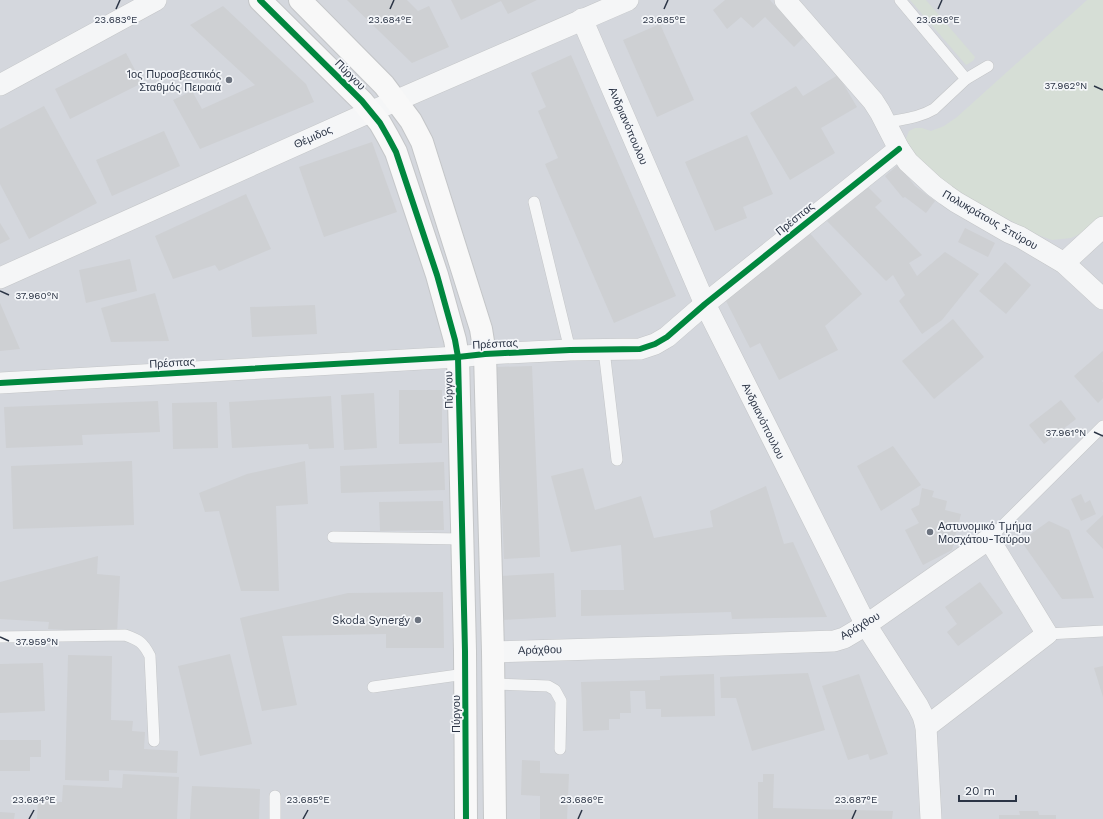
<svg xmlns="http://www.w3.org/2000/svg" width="1103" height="819" viewBox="0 0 1103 819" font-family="'Work Sans',sans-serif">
<rect width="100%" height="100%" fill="#e6e8ea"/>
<rect fill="#d4d7dd" x="0" y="0" width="1103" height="819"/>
<g fill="#d6ded6">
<path d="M910 0H926L975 57 973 61 966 65Z"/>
<path d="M1087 0H1103V219L1089 230 1071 238 1052 240 1035 234 953 189 930 170 911 149 905 141 909 131 915 128H922L931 131 944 126 957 117Z"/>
</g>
<g fill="#ced0d3">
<path d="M347 0H407L418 11 429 6 449 47 412 63Z"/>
<path d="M451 0H537L508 14 501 1 461 20Z"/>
<path d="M725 0H770L804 37 794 47 765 17 753 28 741 17 727 29 713 10Z"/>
<path d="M223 6 306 84 314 102 200 149 173 100 192 91 202 109 255 85 190 25Z"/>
<path d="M660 24 694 100 657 117 623 40Z"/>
<path d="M126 53 142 83 70 119 55 89Z"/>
<path d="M571 55 676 296 614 323 545 164 558 158 538 111 546 107 531 73Z"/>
<path d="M838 75 857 107 821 128 835 153 790 180 750 113 796 86 803 96Z"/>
<path d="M44 106 97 203 29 239 0 184V129Z"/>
<path d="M164 131 180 166 112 196 96 160Z"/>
<path d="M747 135 773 194 743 207 747 218 715 231 685 162Z"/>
<path d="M372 142 397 212 324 237 299 167Z"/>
<path d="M898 165 915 186 935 201 926 213 905 197 903 198 885 176Z"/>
<path d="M868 187 882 201 875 207 922 255 909 263 917 276 945 252 979 274 942 320 922 334 899 301 905 295 893 275 886 281 827 221Z"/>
<path d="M246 194 271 249 219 271 215 265 173 279 155 236Z"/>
<path d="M0 223 10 239 0 244Z"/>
<path d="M965 228 995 243 988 257 958 242Z"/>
<path d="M808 231 862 294 825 326 838 350 779 380 760 343 750 348 726 301Z"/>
<path d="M130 259 137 291 86 303 79 270Z"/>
<path d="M1005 262 1031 285 1006 314 979 291Z"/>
<path d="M155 293 169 341 111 342 101 308Z"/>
<path d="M0 303 20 349 0 351Z"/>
<path d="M315 305 317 334 252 337 250 307Z"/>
<path d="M953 319 984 357 934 399 902 361Z"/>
<path d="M1103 351V380L1102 381 1103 382V398L1098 403 1074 376Z"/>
<path d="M532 366 540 557 504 559 496 367Z"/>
<path d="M399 390H442V443L399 444Z"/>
<path d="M374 393 377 448 344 450 341 395Z"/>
<path d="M331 396 334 448 309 449 308 444 232 448 229 402Z"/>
<path d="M1061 400 1076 419 1044 444 1029 425Z"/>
<path d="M158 401 160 432 82 435 83 445 6 448 4 407Z"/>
<path d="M217 402 218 448 173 449 172 403Z"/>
<path d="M893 446 921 485 881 511 857 466Z"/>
<path d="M132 461 134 525 13 529 11 466Z"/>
<path d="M305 461 308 504 276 506 279 591H241L219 511 205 512 199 493 247 474Z"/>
<path d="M444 462 445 490 341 493 340 466Z"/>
<path d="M583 468 595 510 641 496 654 538 713 527 710 511 766 486 784 544 793 542 827 617 732 619 731 612 581 616V590H624L621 545 571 552 551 476Z"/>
<path d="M922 488 934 491 932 497 947 501 945 510 961 514 952 550 923 565 905 530 919 523 911 509 919 505Z"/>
<path d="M1081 494 1085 503 1090 500 1096 514 1081 521 1071 499Z"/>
<path d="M443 501 444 530 380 531 379 502Z"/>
<path d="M1103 515V549L1086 531Z"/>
<path d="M1049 521 1069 530 1094 598 1062 599 1021 541Z"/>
<path d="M98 556 97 574 120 576 117 633 48 629 49 622 0 619V582Z"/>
<path d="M554 573 556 617 502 620 500 576Z"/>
<path d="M980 582 1003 613 958 646 947 632 957 624 945 607Z"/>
<path d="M443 592 444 648H386V634L282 636 297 705 262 711 240 618 348 593Z"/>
<path d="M230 654 252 744 200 756 178 666Z"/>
<path d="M68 655 112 656 111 720 133 721 132 731 145 732 144 749 178 751 177 773 109 770V781L65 780Z"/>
<path d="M43 663 45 711 0 713V664Z"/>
<path d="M1103 666V697L1094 668Z"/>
<path d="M808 673 825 730 752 751 736 698H721L720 677Z"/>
<path d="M714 674 715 716 661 717V709H646L645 691H630L631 713H620V719H609V730L583 731 581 682 660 680V676Z"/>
<path d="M859 674 888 754 870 760 868 754 848 760 822 686Z"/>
<path d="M0 740H41V757H30V771H0Z"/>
<path d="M522 760 540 761V773L569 774 567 819H540V796L521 795Z"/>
<path d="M123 774 179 777 177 819H37L38 801 62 802 63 785 122 788Z"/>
<path d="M763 774H774L773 808 893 811 892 819H758V782H763Z"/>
<path d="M192 786 260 789 259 819H190Z"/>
<path d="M1019 811H1038L1039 815H1056V819H999V815H1020Z"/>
<path d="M0 812 15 813 14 819H0Z"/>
</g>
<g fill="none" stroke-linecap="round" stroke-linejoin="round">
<defs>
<g id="lane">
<path d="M966 79 988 66"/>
<path d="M885 123C902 119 919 118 934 109L966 79 900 0"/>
<path d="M534 202 570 350"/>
<path d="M604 350 617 460"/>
<path d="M333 537 462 539"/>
<path d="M989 539 1103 426"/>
<path d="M1047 634 1103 631"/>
<path d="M0 637 125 635C139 640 143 642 150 656L154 741"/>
<path d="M493 684 548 686 555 690 561 701 560 749"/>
<path d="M373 687 465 674"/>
<path d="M275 819V796"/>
</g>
<g id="street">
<path d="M785 0 873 101 880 112 899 149 908 162 934 186 946 195 956 202 1008 232 1020 237 1064 263 1103 299"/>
<path d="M582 19 705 304 866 625 918 706 923 716 926 727 931 819"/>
<path d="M0 85 156 0"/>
<path d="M1064 263 1103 227"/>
<path d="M0 278 370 112 628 0"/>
<path d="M0 383 458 357 485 354 570 350 640 349 655 344 667 337 705 304 899 149"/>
<path d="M493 652 665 647 834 641 844 638 866 625 989 539 1047 634 926 727"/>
</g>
<g id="secondary">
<path d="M260 0 362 101 380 123 388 137 396 152 437 275 455 340 458 357 465 651 466 819"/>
<path d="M300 0 384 85 411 121 422 142 481 329 485 354 493 652 495 819"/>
</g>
</defs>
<use href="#lane" stroke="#c4c6c8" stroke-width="12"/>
<use href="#street" stroke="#c4c6c8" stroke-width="22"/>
<use href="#secondary" stroke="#c4c6c8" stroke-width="24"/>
<use href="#lane" stroke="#f5f6f7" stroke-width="11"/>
<use href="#street" stroke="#f5f6f7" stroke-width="21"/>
<use href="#secondary" stroke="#f8f8f8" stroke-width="22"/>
<defs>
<g id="cycleway">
<path d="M260 0 362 101 380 123 388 137 396 152 437 275 455 340 458 357 465 651 466 819"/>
<path d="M0 383 458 357 485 354 570 350 640 349 655 344 667 337 705 304 899 149"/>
</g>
</defs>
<use href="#cycleway" stroke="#f4f6f9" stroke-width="8"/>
<use href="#cycleway" stroke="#00873e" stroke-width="6"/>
</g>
<path fill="none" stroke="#2b3445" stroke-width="1.5" d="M116 9 120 0M390 9 394 0M664 9 668 0M938 9 942 0M1094 86 1103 90M0 291 9 295M1094 432 1103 436M0 637 9 641M29 819 34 810M303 819 308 810M578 819 582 810M852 819 856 810"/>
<g fill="#6c737f" stroke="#f4f6f9" stroke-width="1.5">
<circle cx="229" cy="80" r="4"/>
<circle cx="930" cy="532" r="4"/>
<circle cx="418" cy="620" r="4"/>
</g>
<g text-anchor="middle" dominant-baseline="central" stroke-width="3.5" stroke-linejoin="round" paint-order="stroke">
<g font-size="11" fill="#2b3445" stroke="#f4f6f9" text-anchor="end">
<text x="221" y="74">1ος Πυροσβεστικός<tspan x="221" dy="13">Σταθμός Πειραιά</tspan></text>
<text x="938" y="526" text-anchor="start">Αστυνομικό Τμήμα<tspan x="938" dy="13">Μοσχάτου-Ταύρου</tspan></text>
<text x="410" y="620">Skoda Synergy</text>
</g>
<g font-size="11" fill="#2b3445" stroke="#f4f6f9">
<text transform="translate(350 75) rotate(45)">Πύργου</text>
<text transform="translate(628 126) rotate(67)">Ανδριανόπουλου</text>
<text transform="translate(313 137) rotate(-24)">Θέμιδος</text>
<text transform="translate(795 219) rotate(-39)">Πρέσπας</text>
<text transform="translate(990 220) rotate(30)">Πολυκράτους Σπύρου</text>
<text transform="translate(495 344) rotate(-3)">Πρέσπας</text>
<text transform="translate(172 363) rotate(-3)">Πρέσπας</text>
<text transform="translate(449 390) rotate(-91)">Πύργου</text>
<text transform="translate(763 421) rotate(64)">Ανδριανόπουλου</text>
<text transform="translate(860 626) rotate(-30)">Αράχθου</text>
<text transform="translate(540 650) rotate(-1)">Αράχθου</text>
<text transform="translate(456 714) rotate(-90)">Πύργου</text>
</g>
</g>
<g font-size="10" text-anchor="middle" fill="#2b3445" stroke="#f4f6f9" stroke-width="3.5" stroke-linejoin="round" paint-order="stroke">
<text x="116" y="23">23.683°E</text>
<text x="390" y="23">23.684°E</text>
<text x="664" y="23">23.685°E</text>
<text x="938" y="23">23.686°E</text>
<text x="1066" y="89">37.962°N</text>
<text x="37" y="299">37.960°N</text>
<text x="1066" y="436">37.961°N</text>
<text x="37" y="645">37.959°N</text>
<text x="34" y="803">23.684°E</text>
<text x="308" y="803">23.685°E</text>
<text x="582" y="803">23.686°E</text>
<text x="856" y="803">23.687°E</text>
</g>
<path d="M959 795v6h57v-6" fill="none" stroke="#2b3445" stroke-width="2"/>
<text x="965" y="795" font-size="12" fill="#2b3445" stroke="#f4f6f9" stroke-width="3" paint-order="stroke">20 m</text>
</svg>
